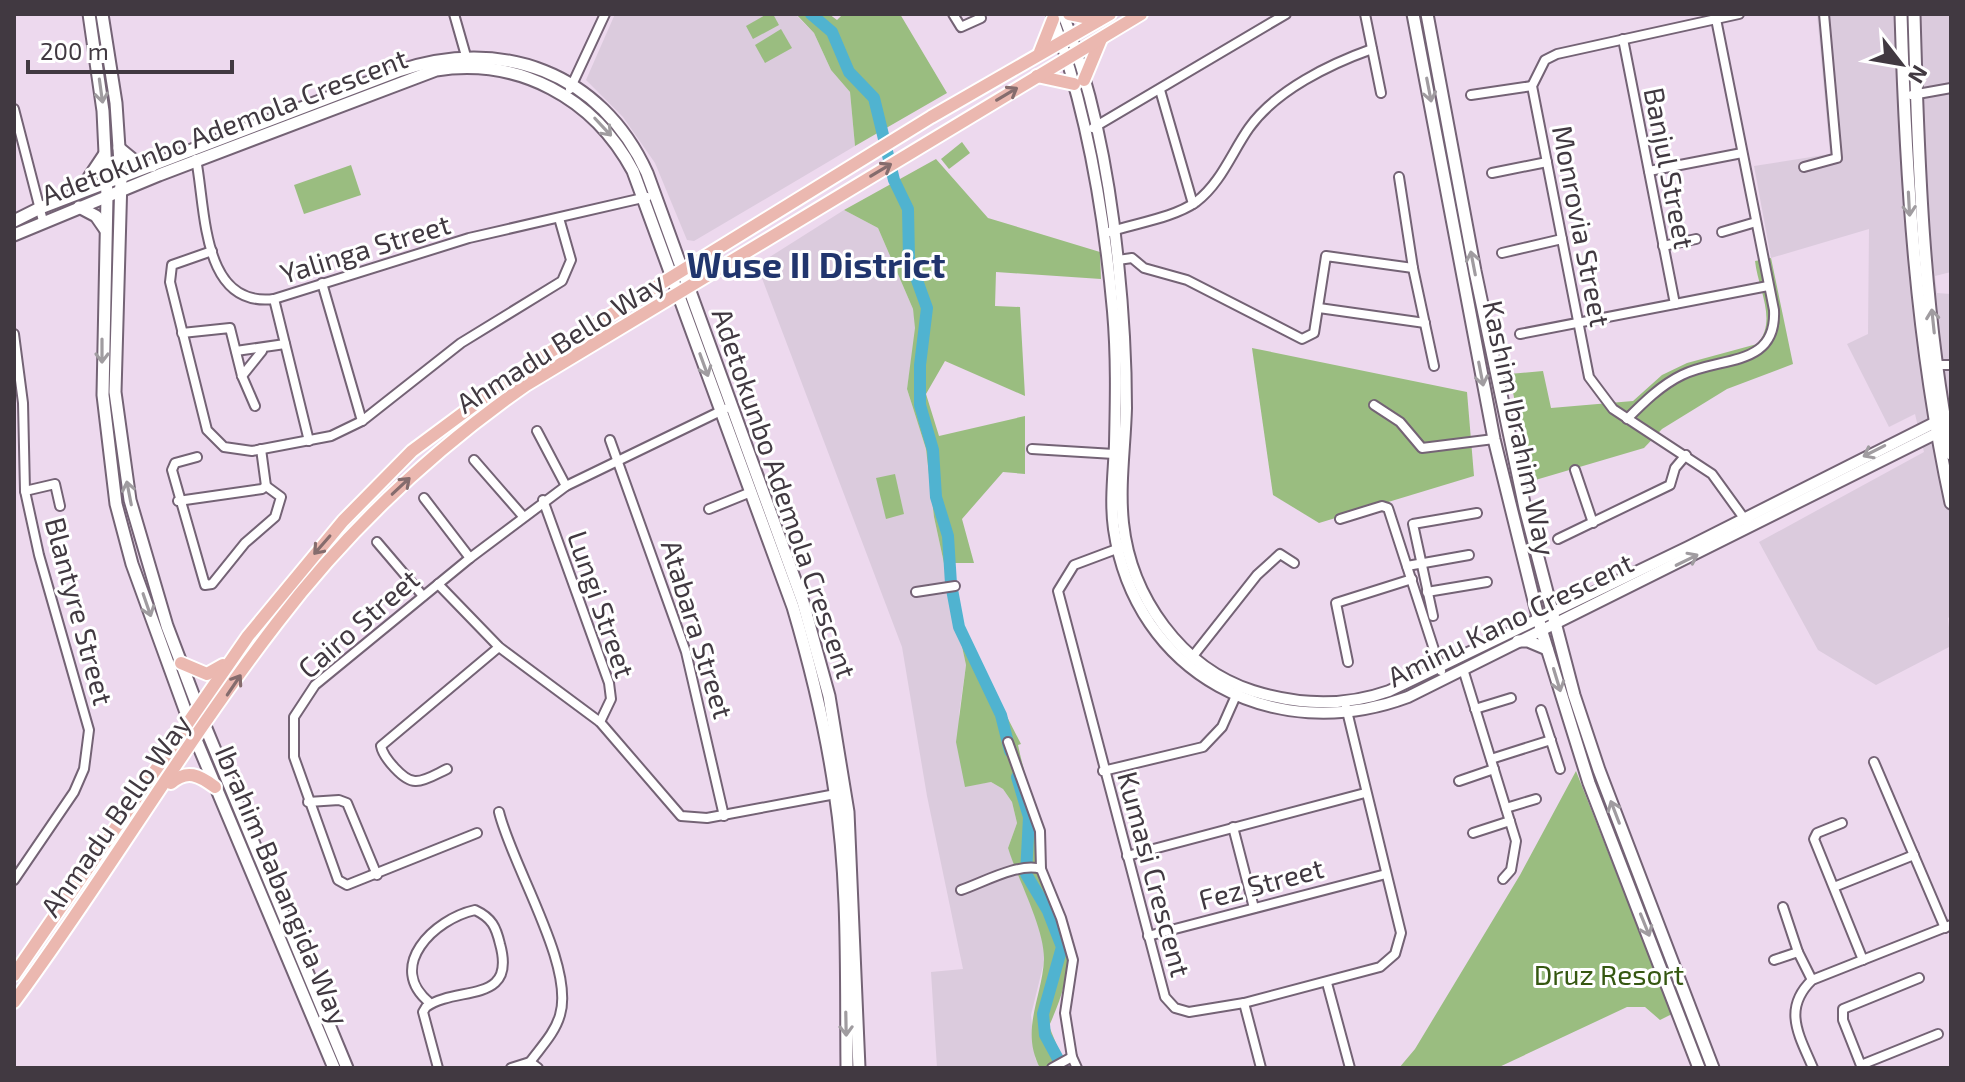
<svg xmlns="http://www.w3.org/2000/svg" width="1965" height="1082" viewBox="0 0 1965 1082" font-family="'Exo 2',sans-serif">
<rect width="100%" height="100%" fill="#edd9ee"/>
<g fill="#dbcbdd">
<path d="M615 14H795L814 33 831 70 850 92 855 146 694 241 687 240 655 163 623 117 586 80Z"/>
<path d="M1817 14H1951V272L1935 276 1937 293 1951 294V616L1948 618 1951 646 1876 685 1818 650 1759 542 1924 452 1915 414 1889 427 1847 344 1868 334 1869 229 1771 258 1754 166 1830 154Z"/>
<path d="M844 210 878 228 913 309 916 328 907 389 926 449 934 517 966 665 959 714 965 786 991 782 1003 789 1012 802 1017 823 1008 848 1044 938V962L1031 1015 1035 1058 1040 1068H937L931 972 963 969 927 796 902 647 757 265Z"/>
</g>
<g fill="#9abd80">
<path d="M767 14H773L779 25 753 39 746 26Z"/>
<path d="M796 14H829L837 20 843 14H900L947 93 855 146 850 92 831 70 814 33Z"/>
<path d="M781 29 792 48 765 63 755 45Z"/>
<path d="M962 142 970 153 949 169 941 159Z"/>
<path d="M936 159 988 218 1100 252 1101 279 996 272 995 306 1020 307 1025 396 945 361 926 394 939 436 1025 416V474L1003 472 962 519 974 563H952L961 627 1021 744 1018 745C1026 784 1045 829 1034 867 1064 937 1083 951 1049 1026L1066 1068H1040C1020 1030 1042 998 1044 960 1045 929 1018 880 1008 848L1017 823 1012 802 1003 789 991 782 965 787 956 742 966 665 934 517 926 449 907 389 915 328 913 309 878 228 844 210Z"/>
<path d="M351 165 361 195 304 214 294 185Z"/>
<path d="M1771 258 1793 364 1727 389 1662 429 1644 448 1532 481 1509 374 1543 371 1551 408 1633 401 1662 375 1687 363 1757 344C1778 321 1758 289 1755 261Z"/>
<path d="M1252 348 1467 392 1474 476 1319 523 1273 495Z"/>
<path d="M895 474 904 514 886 519 876 478Z"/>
<path d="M1576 771 1672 1014 1660 1020 1645 1007H1627L1497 1068H1399L1415 1049 1520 875Z"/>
</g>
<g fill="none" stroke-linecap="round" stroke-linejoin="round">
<g stroke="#50b3d0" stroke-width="12">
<path d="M811 14 832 32 849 72 874 98 894 180 908 209 909 258 927 308 920 365V405L933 450 936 497 948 536 951 584 959 627 1001 715 1010 751"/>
<path d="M1017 777 1029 817 1026 874 1048 911 1062 947 1043 1014 1045 1035 1063 1068"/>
</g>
<defs>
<g id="minor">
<path d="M454 14 468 63"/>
<path d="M953 14 961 27 981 18"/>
<path d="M1365 14 1381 93"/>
<path d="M1739 14 1557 54 1545 60 1532 86 1589 377 1613 409 1712 474 1746 521"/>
<path d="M1623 39 1675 304"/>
<path d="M570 89 605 14"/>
<path d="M1160 90 1193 204"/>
<path d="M1471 95 1532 86"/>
<path d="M1912 95 1951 88"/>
<path d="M14 109 43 221"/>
<path d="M1093 128 1286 14"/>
<path d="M196 159C206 209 201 308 274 299L469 238 647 197"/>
<path d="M1804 167 1837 158 1824 14"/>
<path d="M1649 171 1742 153"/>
<path d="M1492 173 1547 162"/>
<path d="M1399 177 1413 268 1434 366"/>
<path d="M1109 232C1136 223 1173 218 1196 202 1221 183 1232 152 1249 128 1276 90 1330 64 1372 49"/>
<path d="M1722 232 1756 222"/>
<path d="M1663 246 1696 239"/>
<path d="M212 251 172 265 170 282 207 430 224 447 252 451 331 436 362 421 461 343 562 281 571 260 559 218"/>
<path d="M1502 253 1562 239"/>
<path d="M1118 260 1132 258 1144 268 1187 280 1302 339 1314 333 1326 256 1413 268"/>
<path d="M322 283 362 421"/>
<path d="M274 299 309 441"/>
<path d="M1319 308 1425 323"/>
<path d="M182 333 230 328 242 376 255 406"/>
<path d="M14 334 23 403 25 491 39 555 89 730 84 769 74 792 14 880"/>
<path d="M1520 334 1768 286"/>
<path d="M236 351 285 344"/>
<path d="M1932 365H1951"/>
<path d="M242 376 262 351"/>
<path d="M1374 405 1400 422 1422 448 1494 439"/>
<path d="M1627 419C1643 403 1661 385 1682 375 1720 356 1777 368 1774 310L1716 19"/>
<path d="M537 431 566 486"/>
<path d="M610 440 686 652 724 816"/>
<path d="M1032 449 1114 454"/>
<path d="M197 457 175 463 172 470 205 585 212 584 245 543 275 517 281 497 266 486"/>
<path d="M474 460 522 515"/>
<path d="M1575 470 1593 523"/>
<path d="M25 491 55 484 60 506"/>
<path d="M424 498 470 558"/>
<path d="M543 500 609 683 611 699 600 722"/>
<path d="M178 501 262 489 266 486 261 449"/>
<path d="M709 509 751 492"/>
<path d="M1340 519 1382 506 1388 508 1441 671"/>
<path d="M1558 539 1670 485 1675 468 1686 455"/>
<path d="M377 542 423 596"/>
<path d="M1122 547 1074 565 1058 591 1165 997 1175 1008 1189 1012 1244 1003 1380 967 1395 954 1401 933 1346 707"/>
<path d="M1407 566 1469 555"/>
<path d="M438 584 499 647 600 722 681 816 707 818 841 793"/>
<path d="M916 592 955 586"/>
<path d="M1427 592 1487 582"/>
<path d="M1433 616 1413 524 1477 513"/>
<path d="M1193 656 1257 575 1280 554 1294 563"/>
<path d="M1348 662 1336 603 1412 579"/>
<path d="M1463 669 1516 841 1511 870 1503 879"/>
<path d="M1475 709 1511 698"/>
<path d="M1541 710 1560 769"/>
<path d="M1008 742 1040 831 1041 869"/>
<path d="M1491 759 1551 740"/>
<path d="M1874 762 1945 928"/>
<path d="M447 769C438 773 426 781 416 781 404 782 383 757 381 746L499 647"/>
<path d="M1103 771 1203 747 1222 727 1238 691"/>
<path d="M1459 781 1494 769"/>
<path d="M308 802 339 800 347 803 377 875"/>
<path d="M1506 808 1536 799"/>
<path d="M499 812C512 866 575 966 560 1015 555 1033 541 1047 530 1062"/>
<path d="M1842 823 1817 833 1814 839 1863 960"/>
<path d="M1233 827 1254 908"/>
<path d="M477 833 347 885 338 880 294 757V717L315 685 470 558 566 486 725 409"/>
<path d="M1473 833 1510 821"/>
<path d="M1127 856 1365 793"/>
<path d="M1834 887 1914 855"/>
<path d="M961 890C982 883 1019 862 1041 869L1061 918 1073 960 1065 1013 1072 1057 1077 1068"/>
<path d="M1783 907 1798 952"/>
<path d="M1148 936 1386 874"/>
<path d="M1774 960 1798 952 1812 980"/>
<path d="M1327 983 1350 1068"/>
<path d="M430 1003C385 967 434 919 475 910 492 918 496 927 500 944 517 1005 457 985 426 1007L423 1012 438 1068"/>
<path d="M1244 1003 1261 1068"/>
<path d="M1861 1065 1938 1034"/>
<path d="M511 1068 530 1062 538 1068"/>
<path d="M1052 1068 1072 1057"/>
<path d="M1813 1068C1799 1035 1782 1009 1812 980L1951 925"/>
<path d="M1862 1068 1843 1020V1009L1919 978"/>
</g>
<g id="tertiary">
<path d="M1063 14C1093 91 1110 180 1118 262 1123 310 1126 359 1126 408 1125 446 1119 485 1123 523 1131 597 1181 668 1253 691 1298 705 1344 707 1389 691L1688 547 1942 419"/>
<path d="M1052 16C1087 110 1104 212 1113 311 1117 356 1116 400 1115 444 1114 472 1110 501 1114 529 1135 674 1274 747 1408 697L1943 430"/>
</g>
<g id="secondary">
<path d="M89 14 103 111 107 196 103 395 116 504 132 564 196 740 334 1068"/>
<path d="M102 14 116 103 121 178 115 392 130 500 167 626 205 726 347 1068"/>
<path d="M1413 14 1494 439 1541 629 1589 783 1699 1068"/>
<path d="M1427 14 1475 271 1525 508 1574 695 1599 770 1713 1068"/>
<path d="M1901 14C1906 179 1916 341 1951 503"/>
<path d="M1914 14C1918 160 1923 310 1951 454"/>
<path d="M119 148 136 162 152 166"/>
<path d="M80 191 104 155"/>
<path d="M79 207 96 216 105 229"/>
<path d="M14 221 40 208 398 71C501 36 601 72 647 173L803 602 829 696 848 812 859 1068"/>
<path d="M14 235 159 175 436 70C519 57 594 98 633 171L793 607C811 668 826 729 835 792 849 883 846 976 847 1068"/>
<path d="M1518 641H1528L1547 649"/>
</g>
<g id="primary">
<path d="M1069 14 1099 20"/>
<path d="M1040 52 1053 19"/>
<path d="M1037 76 1074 84"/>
<path d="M1084 80 1101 39"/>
<path d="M181 663 207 674 223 665"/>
<path d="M171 783C187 769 199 775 215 787"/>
<path d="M14 975 248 636 343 521 412 451 521 370 931 117 1110 14"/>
<path d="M14 1002C105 879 183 745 277 623 347 531 432 451 526 385L1141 14"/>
</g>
</defs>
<use href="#minor" stroke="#746375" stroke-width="12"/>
<use href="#tertiary" stroke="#746375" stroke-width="14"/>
<use href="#secondary" stroke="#746375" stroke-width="15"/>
<use href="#primary" stroke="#fff" stroke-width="16"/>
<use href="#minor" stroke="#fff" stroke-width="8"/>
<use href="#tertiary" stroke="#fff" stroke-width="10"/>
<use href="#secondary" stroke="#fff" stroke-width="11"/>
<use href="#primary" stroke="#ebb8b0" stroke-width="12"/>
</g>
<defs><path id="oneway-shaft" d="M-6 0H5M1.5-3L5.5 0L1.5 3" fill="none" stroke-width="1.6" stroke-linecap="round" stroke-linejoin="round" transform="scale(2)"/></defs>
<g stroke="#a09ca0">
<use href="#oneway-shaft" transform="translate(1429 90) rotate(79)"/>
<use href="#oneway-shaft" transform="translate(101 91) rotate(82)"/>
<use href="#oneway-shaft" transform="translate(603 127) rotate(47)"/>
<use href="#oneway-shaft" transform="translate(1909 204) rotate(87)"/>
<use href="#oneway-shaft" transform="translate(1473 263) rotate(-101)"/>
<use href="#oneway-shaft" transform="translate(1933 321) rotate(-96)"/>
<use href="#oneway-shaft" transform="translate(102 351) rotate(90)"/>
<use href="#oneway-shaft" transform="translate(704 365) rotate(70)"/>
<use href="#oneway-shaft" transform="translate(1481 374) rotate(79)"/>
<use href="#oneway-shaft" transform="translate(1874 451) rotate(153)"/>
<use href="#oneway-shaft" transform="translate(129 493) rotate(-101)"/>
<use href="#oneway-shaft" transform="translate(1687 560) rotate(-26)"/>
<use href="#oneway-shaft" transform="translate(147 605) rotate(71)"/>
<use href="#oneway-shaft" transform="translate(1557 680) rotate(73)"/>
<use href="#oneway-shaft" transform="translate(1615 812) rotate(-111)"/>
<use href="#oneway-shaft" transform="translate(1645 925) rotate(68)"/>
<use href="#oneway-shaft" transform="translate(846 1024) rotate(89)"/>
</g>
<g stroke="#856c6d">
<use href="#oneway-shaft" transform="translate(1007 94) rotate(-31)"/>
<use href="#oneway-shaft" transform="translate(881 170) rotate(-31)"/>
<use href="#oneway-shaft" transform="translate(401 486) rotate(-43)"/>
<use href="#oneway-shaft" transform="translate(322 545) rotate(131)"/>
<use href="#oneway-shaft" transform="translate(234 685) rotate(-56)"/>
</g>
<g text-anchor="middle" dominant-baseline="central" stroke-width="6" stroke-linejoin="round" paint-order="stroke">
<g font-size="28" fill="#413941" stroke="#fff">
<text transform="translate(224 126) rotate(-21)">Adetokunbo Ademola Crescent</text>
<text transform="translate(1670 168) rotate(79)">Banjul Street</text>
<text transform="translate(1582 226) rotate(79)">Monrovia Street</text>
<text transform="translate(365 248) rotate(-17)">Yalinga Street</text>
<text transform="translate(560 342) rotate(-32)">Ahmadu Bello Way</text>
<text transform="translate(1520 428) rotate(78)">Kashim Ibrahim Way</text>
<text transform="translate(785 493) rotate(71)">Adetokunbo Ademola Crescent</text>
<text transform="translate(602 604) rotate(71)">Lungi Street</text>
<text transform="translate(80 611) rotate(75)">Blantyre Street</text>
<text transform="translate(1510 619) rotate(-26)">Aminu Kano Crescent</text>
<text transform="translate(358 623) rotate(-41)">Cairo Street</text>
<text transform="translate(698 629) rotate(73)">Atabara Street</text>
<text transform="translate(115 815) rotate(-55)">Ahmadu Bello Way</text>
<text transform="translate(1155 874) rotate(75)">Kumasi Crescent</text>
<text transform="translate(1261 883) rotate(-15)">Fez Street</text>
<text transform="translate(283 885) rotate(67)">Ibrahim Babangida Way</text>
</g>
<g font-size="28" fill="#355711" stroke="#fff">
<text x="1609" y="974">Druz Resort</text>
</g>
<g font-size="36" font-weight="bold" fill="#21356d" stroke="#fff">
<text x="816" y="263">Wuse II District</text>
</g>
</g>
<rect width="1965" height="1082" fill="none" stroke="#413941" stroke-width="32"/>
<g transform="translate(1901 64) rotate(121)" stroke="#ffffff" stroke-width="6" paint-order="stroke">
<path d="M0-6L14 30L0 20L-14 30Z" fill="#413941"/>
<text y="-12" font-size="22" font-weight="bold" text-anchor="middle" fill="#413941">N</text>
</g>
<path d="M28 60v12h204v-12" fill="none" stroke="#413941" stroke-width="4"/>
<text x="40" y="60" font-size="24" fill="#413941" stroke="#ffffff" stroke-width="6" paint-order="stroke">200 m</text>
</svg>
